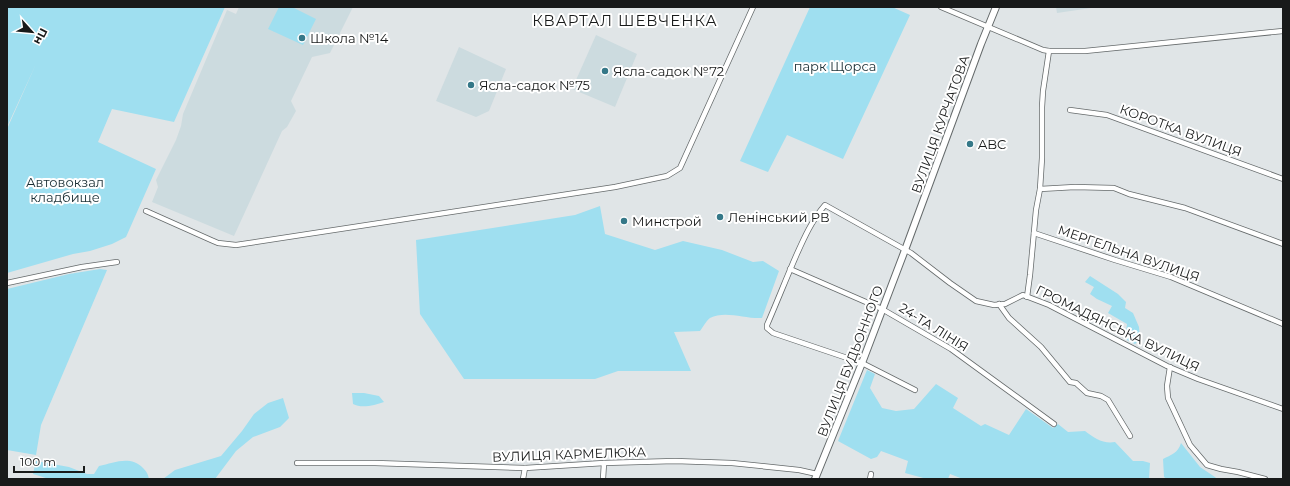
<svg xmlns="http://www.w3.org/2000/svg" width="1290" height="486" viewBox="0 0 1290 486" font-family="Montserrat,sans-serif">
<rect width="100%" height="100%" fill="#e0e5e7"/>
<g fill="#ccdbdf">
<path d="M239 7H353L330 53 312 57 291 101 296 111 287 127 282 131 234 236 152 202 158 187 156 180 176 140 181 126 183 114 227 10 236 14Z"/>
<path d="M1056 7H1098L1057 13Z"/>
<path d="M596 35 637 54 615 107 572 89Z"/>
<path d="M459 47 506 69 489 111 476 117 436 101Z"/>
</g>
<g fill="#9fdff0">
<path d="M7 7H225L174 122 112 109 98 142 156 169 126 237 112 244 90 251 73 254 7 273V129L36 64 7 127Z"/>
<path d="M279 7H292L316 19 303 45 268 29Z"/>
<path d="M810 7H892L910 15 843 159 787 135 768 172 740 161Z"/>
<path d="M600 206 605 234 655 250 683 241 722 250 753 262 763 261 779 271 762 318C745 319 725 310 710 318 706 321 703 327 700 331L674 332 691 371H618L595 379H464L420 314 416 240 575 215Z"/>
<path d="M100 269 107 270 41 425 36 455 7 450V289L69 274Z"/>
<path d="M1090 276 1118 294 1126 302 1125 308 1133 313 1139 327 1140 339 1135 344 1125 339 1127 324 1108 313 1112 306 1097 299 1090 294 1094 287 1085 282Z"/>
<path d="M867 370 875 374 870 388 882 408 896 411 914 409 936 384 958 398 953 408 981 426 985 424 1009 435 1026 409 1053 428 1058 424 1068 432 1085 431C1094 438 1103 444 1115 442L1133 461H1143L1150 463 1149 479H963L950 474 948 479H927L905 473 908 461 881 451 877 457 871 459 838 441Z"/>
<path d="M352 393H364L379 396 384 402C375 405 362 409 353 404Z"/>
<path d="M283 398 289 418 280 427 253 437 236 451 215 479H163L175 470 221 456 242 431 254 414 268 403Z"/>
<path d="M1181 443 1200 467 1215 477 1217 479H1167L1164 477 1163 459C1171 455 1178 453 1181 443Z"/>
<path d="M36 461 69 467 87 474H94L99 466C114 463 130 455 143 468 147 472 148 474 149 479H49L33 474Z"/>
</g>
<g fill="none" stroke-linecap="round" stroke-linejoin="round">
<defs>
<g id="minor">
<path d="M941 7 1043 50 1049 51H1085L1283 31"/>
<path d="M1070 110 1107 115 1283 179"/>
<path d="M1040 189 1075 187 1114 188 1129 194 1185 208 1283 244"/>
<path d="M146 211 211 240 218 243 236 245 615 187 667 176 680 168 753 7"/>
<path d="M1034 233 1115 260 1171 277 1283 324"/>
<path d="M790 269 882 309 951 349 1054 424"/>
<path d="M7 283 82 267 117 262"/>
<path d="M1027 297 1030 275 1036 210 1040 189 1042 158V107L1043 91 1049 51"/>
<path d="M999 304 1009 318 1041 347 1070 382 1076 383 1087 393 1101 396 1108 400 1130 436"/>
<path d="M1170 367 1167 386 1168 398 1190 445 1207 465 1221 469 1238 472 1265 479"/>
<path d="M915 390 862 363 773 333 767 328V325C777 302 786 279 796 256 804 238 812 220 825 205L911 253 950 283 976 301 994 305 1005 304 1023 295 1049 305 1167 366 1198 379 1283 409"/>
<path d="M297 463H375L525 468 604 463 675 461 732 463 799 470 817 474"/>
<path d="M523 479 525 468"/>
<path d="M603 479 604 463"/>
<path d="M870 479 871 474"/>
</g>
<path id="major" d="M815 479 862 363 905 250 981 44 996 7"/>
</defs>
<use href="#minor" stroke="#656a6b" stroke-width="6"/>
<use href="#major" stroke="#656a6b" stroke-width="8"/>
<use href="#minor" stroke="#fff" stroke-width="4.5"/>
<use href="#major" stroke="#fff" stroke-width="6"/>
</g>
<g fill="#357888" stroke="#fff" stroke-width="1.5">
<circle cx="302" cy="38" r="4"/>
<circle cx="605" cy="71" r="4"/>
<circle cx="471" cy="85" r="4"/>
<circle cx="970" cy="144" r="4"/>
<circle cx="720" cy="217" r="4"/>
<circle cx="624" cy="221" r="4"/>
</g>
<g text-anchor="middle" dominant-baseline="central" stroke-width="4" stroke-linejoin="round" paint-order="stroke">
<g font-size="13" fill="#181a1a" stroke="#fff" text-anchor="start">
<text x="310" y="38">Школа №14</text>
<text x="613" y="71">Ясла-садок №72</text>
<text x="479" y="85">Ясла-садок №75</text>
<text x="978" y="144">ABC</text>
<text x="728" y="217">Ленінський РВ</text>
<text x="632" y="221">Минстрой</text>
</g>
<g font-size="13" fill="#192d33" stroke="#fff">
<text x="835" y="66">парк Щорса</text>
<text x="65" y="182">Автовокзал<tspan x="65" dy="15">кладбище</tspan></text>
</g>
<g font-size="13" fill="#181a1a" stroke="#fff">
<text transform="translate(940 124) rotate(-70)">ВУЛИЦЯ КУРЧАТОВА</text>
<text transform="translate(1181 130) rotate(20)">КОРОТКА ВУЛИЦЯ</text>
<text transform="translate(1129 253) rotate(19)">МЕРГЕЛЬНА ВУЛИЦЯ</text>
<text transform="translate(934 327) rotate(32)">24-ТА ЛІНІЯ</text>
<text transform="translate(1118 328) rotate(26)">ГРОМАДЯНСЬКА ВУЛИЦЯ</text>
<text transform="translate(850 361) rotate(-69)">ВУЛИЦЯ БУДЬОННОГО</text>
<text transform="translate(569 454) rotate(-2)">ВУЛИЦЯ КАРМЕЛЮКА</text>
</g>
<g font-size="15" letter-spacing="1" fill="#181a1a" stroke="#fff">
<text x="625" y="20">КВАРТАЛ ШЕВЧЕНКА</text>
</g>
</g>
<rect width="1290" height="486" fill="none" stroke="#181a1a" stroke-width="16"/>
<g transform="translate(32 32) rotate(117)" stroke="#ffffff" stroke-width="3" paint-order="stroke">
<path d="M0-3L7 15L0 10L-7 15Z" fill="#181a1a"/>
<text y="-6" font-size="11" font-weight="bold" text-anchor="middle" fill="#181a1a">Пн</text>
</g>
<path d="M14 466v6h70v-6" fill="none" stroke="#181a1a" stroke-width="2"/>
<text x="20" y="466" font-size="12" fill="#181a1a" stroke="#ffffff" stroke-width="3" paint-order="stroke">100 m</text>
</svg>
